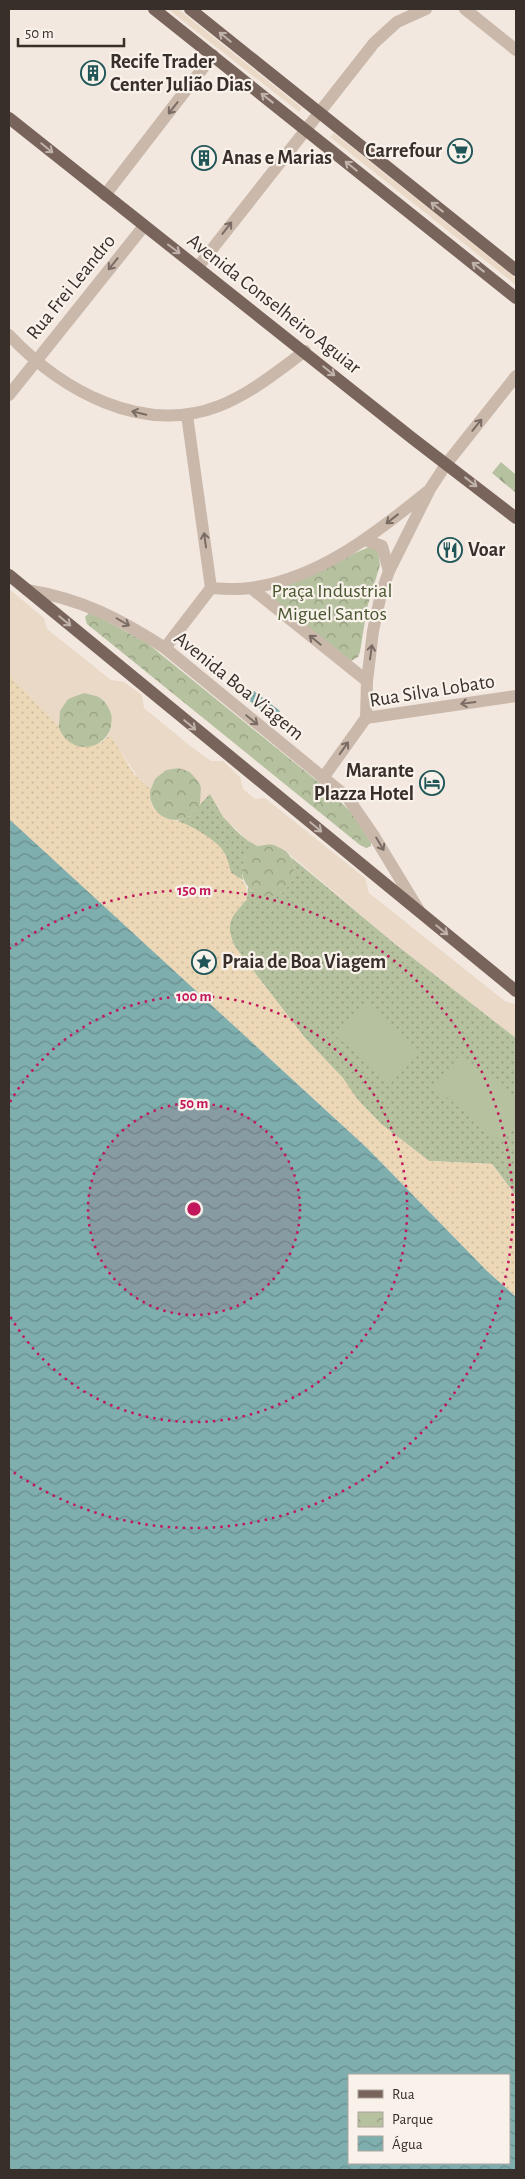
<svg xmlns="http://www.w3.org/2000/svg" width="525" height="2179" viewBox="0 0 525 2179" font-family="'Alegreya Sans',sans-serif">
<defs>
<pattern id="grass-dots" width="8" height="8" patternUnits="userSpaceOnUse" patternTransform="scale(1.25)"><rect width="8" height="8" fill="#b6c19f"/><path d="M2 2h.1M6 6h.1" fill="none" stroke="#959d82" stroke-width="1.8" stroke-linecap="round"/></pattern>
<pattern id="forest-firs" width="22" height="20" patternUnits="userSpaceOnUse" patternTransform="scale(1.25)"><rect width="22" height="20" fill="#b6c19f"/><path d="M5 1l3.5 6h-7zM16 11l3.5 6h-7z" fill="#959d82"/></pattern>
<pattern id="sand-dots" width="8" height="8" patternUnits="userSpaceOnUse" patternTransform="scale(1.25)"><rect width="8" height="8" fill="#ecd8b7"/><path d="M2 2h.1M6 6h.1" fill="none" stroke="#cbba9e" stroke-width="1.8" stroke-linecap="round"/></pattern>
<pattern id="park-crowns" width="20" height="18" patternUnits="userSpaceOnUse" patternTransform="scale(1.25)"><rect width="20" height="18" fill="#b6c19f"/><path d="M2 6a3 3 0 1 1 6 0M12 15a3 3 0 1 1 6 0" fill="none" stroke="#959d82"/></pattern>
<pattern id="water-waves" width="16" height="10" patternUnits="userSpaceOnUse" patternTransform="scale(1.25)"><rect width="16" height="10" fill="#7faeae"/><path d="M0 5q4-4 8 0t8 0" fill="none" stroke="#698e8e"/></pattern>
</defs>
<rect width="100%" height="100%" fill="#f2e8df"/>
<g fill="url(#grass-dots)">
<path d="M210 793C221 815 235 835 258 846 245 853 240 865 243 880L231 873C222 841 205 836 177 821L189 817Z"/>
<path d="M291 857 394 943 516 1038V1196L492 1164 429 1161 381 1124 357 1099 343 1079 305 1038 235 947C224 923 230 918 247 899L248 887 253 892 281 893C293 884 297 872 291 857Z"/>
</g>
<path fill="url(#forest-firs)" d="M501 462 516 475V493L492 473Z"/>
<path fill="url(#sand-dots)" d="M9 675 59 726 62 734 101 743 107 737H112L134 774 151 789C147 811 160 815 177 821 191 825 211 837 221 848 227 855 229 864 231 873 244 880 248 884 247 899 231 918 224 922 235 947L305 1038 343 1078 357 1099 381 1124 429 1161 492 1164 516 1196V1297L487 1271 367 1148 9 820Z"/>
<g fill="url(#park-crowns)">
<path d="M369 547 378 551 380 565 367 608 360 652 358 657 351 661 274 600 273 594 279 586Z"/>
<path d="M90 612 147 643 327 789 351 812 371 842V846L366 848 360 845 87 624 85 617Z"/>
<circle cx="85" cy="720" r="27"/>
<circle cx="176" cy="794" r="26"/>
<circle cx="268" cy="870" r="26"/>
</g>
<g fill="#b6c19f">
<path d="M366 1004 419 1050 391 1083 337 1037Z"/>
<path d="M460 1055 516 1100V1124L502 1142 434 1087Z"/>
</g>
<g fill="#e9d9c6">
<path d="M168 9H178L302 108 299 112Z"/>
<path d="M334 133 516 278V285L330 137Z"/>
<path d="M9 589 44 618 47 629 111 680 124 682 142 695 144 708 189 745 211 761H223L240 777 243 789 255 799 265 798 365 878 369 893 506 1002 516 1004V1038L394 943 286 851 272 844 258 846 248 841 223 817 210 794 200 804 201 785 190 772 179 768 166 770 155 779 151 789 141 782 115 742 112 737H107L111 729 112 715 106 703 100 697 84 693 68 699 60 711 59 726 9 675Z"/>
</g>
<g fill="url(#water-waves)" fill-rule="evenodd">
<path d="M254 691 280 711 277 716 289 725 286 729 247 699Z"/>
<path d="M9 819 367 1148 487 1271 516 1297V2170H9ZM509 2075V2163H349V2075Z"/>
</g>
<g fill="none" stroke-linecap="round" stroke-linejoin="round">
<g stroke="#cab8ab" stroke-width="12">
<path d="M465 9 516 50"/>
<path d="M105 195 213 55"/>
<path d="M198 267 374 43 397 22 426 9"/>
<path d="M9 335C61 390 142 436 219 406 250 394 278 371 305 351"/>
<path d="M9 395 144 226"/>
<path d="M187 415 211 588"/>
<path d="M365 540 382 546 389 571"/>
<path d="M211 588C224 589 237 590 250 588 318 579 375 534 427 492"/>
<path d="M251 588 367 681"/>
<path d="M27 590C82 599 120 619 165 648L347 797 374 836 420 912"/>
<path d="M165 648 211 588"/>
<path d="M366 718 367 681 373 631 381 594 389 571 430 489 447 463 516 376"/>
<path d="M323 778 366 718 516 696"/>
</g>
<g stroke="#79645c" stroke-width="12">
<path d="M154 9 516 298"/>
<path d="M190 9 516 270"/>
<path d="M9 118 412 438 516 518"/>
<path d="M9 575 516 991"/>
</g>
</g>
<defs><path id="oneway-shaft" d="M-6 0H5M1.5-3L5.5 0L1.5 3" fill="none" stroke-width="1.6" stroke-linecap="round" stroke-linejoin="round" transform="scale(1.25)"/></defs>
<g stroke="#bfb2ab">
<use href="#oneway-shaft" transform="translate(225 37) rotate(-141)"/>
<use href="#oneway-shaft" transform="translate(267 98) rotate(-142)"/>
<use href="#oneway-shaft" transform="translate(47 148) rotate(39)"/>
<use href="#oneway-shaft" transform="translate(351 166) rotate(-141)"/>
<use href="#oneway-shaft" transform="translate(437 207) rotate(-142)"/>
<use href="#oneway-shaft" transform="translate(174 249) rotate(37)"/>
<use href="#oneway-shaft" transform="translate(478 267) rotate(-142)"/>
<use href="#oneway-shaft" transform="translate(329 371) rotate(39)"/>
<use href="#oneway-shaft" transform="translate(471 482) rotate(38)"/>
<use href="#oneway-shaft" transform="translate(65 621) rotate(40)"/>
<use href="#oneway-shaft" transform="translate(190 725) rotate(40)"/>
<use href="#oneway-shaft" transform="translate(316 827) rotate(40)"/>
<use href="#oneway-shaft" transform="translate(442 930) rotate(39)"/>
</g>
<g stroke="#7a6c64">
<use href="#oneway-shaft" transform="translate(173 108) rotate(128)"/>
<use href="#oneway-shaft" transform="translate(227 228) rotate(-52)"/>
<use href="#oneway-shaft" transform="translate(113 264) rotate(129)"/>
<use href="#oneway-shaft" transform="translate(139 413) rotate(-167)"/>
<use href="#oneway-shaft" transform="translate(477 425) rotate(-51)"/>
<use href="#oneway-shaft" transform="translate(392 519) rotate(142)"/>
<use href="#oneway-shaft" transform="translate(205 540) rotate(-98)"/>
<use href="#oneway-shaft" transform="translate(123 622) rotate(30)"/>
<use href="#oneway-shaft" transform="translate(315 640) rotate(-141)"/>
<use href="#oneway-shaft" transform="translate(371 652) rotate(-82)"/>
<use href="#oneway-shaft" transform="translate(468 703) rotate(172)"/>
<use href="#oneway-shaft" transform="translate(252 720) rotate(39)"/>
<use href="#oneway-shaft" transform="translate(344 748) rotate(-55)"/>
<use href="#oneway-shaft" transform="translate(380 844) rotate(59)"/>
</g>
<circle cx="194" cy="1209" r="106" fill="#c2185b" fill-opacity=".12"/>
<g fill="none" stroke="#c2185b" stroke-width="2.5" stroke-dasharray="2.5 5">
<circle cx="194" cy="1209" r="106"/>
<path d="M10 1102A213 213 0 1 1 10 1316"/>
<path d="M9 949A319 319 0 1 1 9 1469"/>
</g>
<defs>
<symbol id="building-ring" viewBox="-11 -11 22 22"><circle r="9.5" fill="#f9f2eb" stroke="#215658" stroke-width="1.5"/><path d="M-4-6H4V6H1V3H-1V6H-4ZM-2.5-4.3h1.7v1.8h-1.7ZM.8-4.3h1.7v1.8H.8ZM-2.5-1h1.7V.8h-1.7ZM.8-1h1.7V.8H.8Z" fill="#215658"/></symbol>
<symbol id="supermarket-ring" viewBox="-11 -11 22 22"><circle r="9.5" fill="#f9f2eb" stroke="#215658" stroke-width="1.5"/><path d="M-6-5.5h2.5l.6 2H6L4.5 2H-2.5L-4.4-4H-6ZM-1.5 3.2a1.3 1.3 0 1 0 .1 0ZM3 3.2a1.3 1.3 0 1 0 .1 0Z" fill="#215658"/></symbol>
<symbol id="restaurant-ring" viewBox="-11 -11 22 22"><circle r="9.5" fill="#f9f2eb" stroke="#215658" stroke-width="1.5"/><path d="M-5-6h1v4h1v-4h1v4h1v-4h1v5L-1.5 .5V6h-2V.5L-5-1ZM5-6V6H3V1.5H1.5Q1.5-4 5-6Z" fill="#215658"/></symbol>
<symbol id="hotel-ring" viewBox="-11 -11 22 22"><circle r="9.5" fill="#f9f2eb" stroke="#215658" stroke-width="1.5"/><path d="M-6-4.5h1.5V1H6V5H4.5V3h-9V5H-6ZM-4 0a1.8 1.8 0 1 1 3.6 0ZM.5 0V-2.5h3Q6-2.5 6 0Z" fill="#215658"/></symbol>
<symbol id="sight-ring" viewBox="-11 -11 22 22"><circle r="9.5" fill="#f9f2eb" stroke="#215658" stroke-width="1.5"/><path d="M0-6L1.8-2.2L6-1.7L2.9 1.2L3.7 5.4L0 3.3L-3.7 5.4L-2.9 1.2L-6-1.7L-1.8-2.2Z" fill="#215658"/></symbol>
</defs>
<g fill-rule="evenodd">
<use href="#building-ring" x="79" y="59" width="28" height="28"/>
<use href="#supermarket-ring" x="446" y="137" width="28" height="28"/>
<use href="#building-ring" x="190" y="144" width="28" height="28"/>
<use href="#restaurant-ring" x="436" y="536" width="28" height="28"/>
<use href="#hotel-ring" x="418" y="769" width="28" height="28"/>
<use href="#sight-ring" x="190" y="948" width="28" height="28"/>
</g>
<g text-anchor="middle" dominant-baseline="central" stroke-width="4.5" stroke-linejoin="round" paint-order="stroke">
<g font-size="20" font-weight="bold" fill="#382e2a" stroke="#f9f2eb" text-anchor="start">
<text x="110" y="62">Recife Trader<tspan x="110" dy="23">Center Julião Dias</tspan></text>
<text x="442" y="151" text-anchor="end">Carrefour</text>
<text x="222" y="158">Anas e Marias</text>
<text x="468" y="550">Voar</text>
<text x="414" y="771" text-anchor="end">Marante<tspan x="414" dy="23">Plazza Hotel</tspan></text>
<text x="222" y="962">Praia de Boa Viagem</text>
</g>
<g font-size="20" fill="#382e2a" stroke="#f9f2eb">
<text transform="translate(71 287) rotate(-51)">Rua Frei Leandro</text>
<text transform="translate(274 304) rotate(38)">Avenida Conselheiro Aguiar</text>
<text transform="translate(239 686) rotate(39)">Avenida Boa Viagem</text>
<text transform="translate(432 691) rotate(-9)">Rua Silva Lobato</text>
</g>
<g font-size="20" fill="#48552e" stroke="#f9f2eb">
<text x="332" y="591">Praça Industrial<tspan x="332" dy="23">Miguel Santos</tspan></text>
</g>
</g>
<circle cx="194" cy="1209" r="8" fill="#c2185b" stroke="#f9f2eb" stroke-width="2.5"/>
<g font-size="15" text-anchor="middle" font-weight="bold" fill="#c2185b" stroke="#f9f2eb" stroke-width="4.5" stroke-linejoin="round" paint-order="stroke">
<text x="194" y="895">150 m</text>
<text x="194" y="1001">100 m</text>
<text x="194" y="1108">50 m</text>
</g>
<rect width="525" height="2179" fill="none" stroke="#382e2a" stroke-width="20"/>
<rect x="348" y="2074" width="162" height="90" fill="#f9f2eb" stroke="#aca49e"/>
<rect x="358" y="2090" width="25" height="8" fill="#79645c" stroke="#aca49e"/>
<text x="392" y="2099" font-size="15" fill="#382e2a">Rua</text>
<rect x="358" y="2112" width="25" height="15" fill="url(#park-crowns)" stroke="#aca49e"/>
<text x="392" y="2124" font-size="15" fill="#382e2a">Parque</text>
<rect x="358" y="2136" width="25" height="15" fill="url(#water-waves)" stroke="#aca49e"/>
<text x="392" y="2149" font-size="15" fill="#382e2a">Água</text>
<path d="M18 38v8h106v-8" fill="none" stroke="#382e2a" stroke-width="2.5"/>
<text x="25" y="38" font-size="15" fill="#382e2a" stroke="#f9f2eb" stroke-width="4" paint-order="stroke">50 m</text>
</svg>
